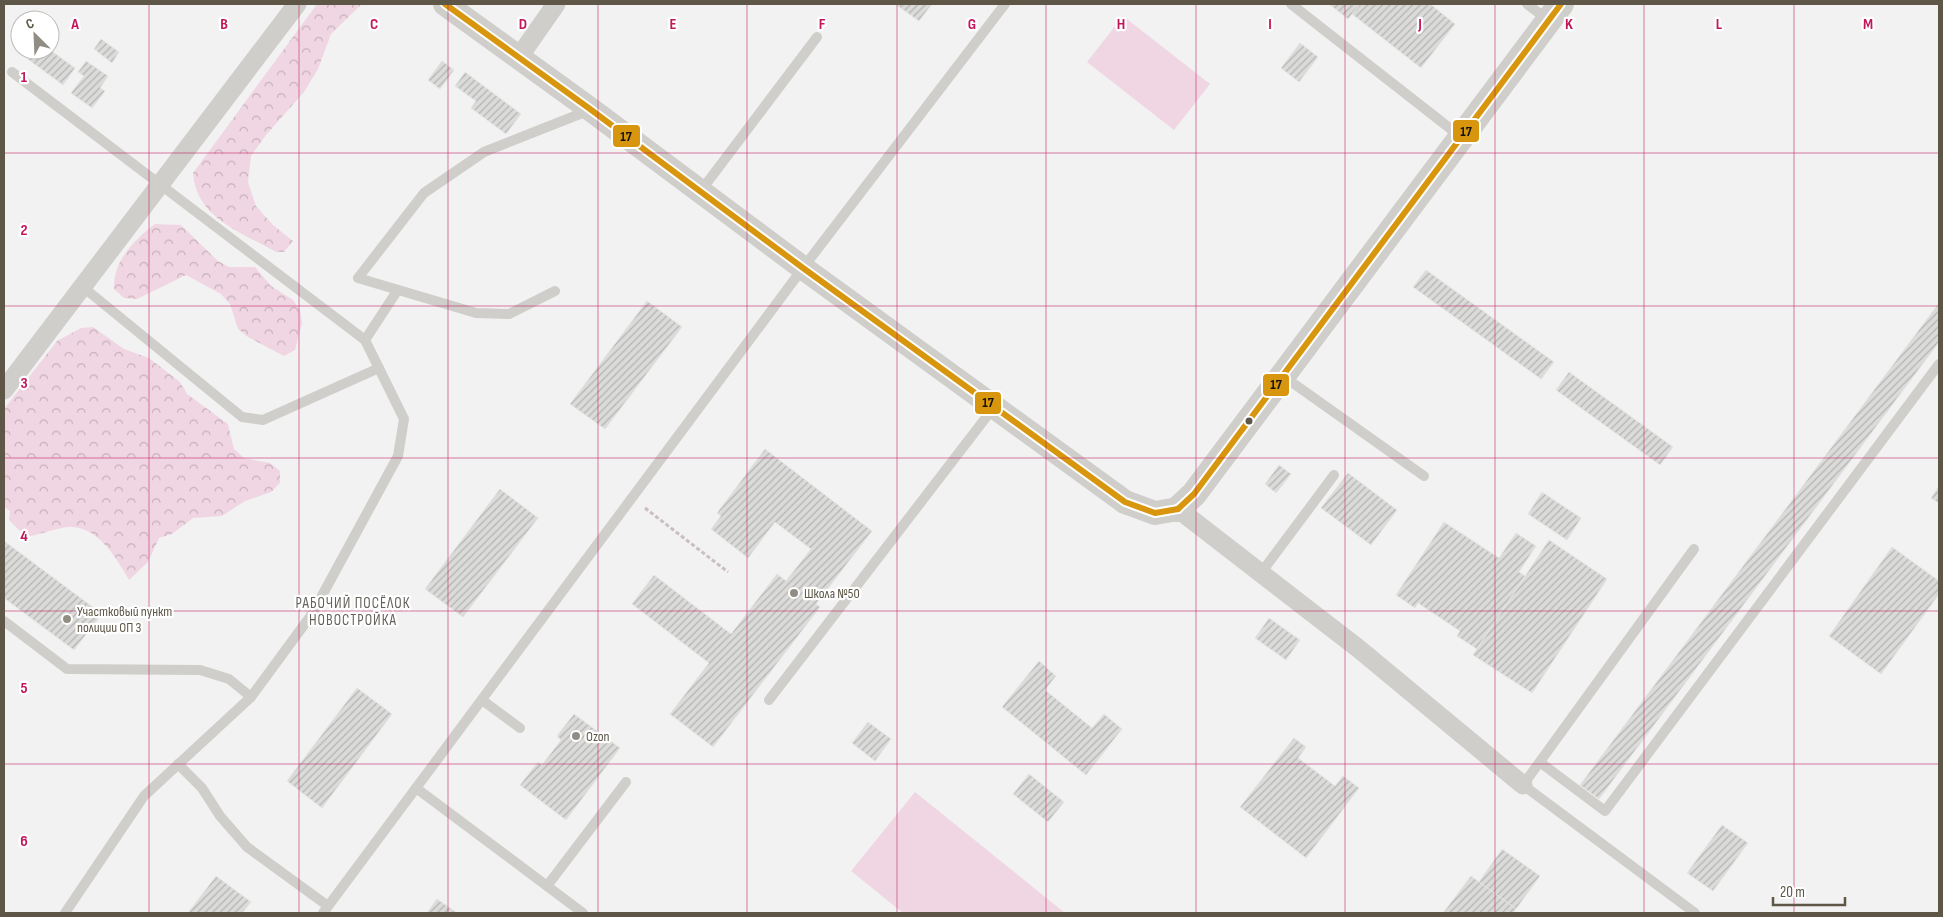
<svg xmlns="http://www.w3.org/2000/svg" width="1943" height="917" viewBox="0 0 1943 917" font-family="'Sofia Sans Condensed',sans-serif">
<defs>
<pattern id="forest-crowns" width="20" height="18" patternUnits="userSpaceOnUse" patternTransform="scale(1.25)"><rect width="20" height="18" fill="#f0d6e2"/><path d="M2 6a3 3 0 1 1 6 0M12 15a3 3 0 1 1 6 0" fill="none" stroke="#c6b0b9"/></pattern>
<pattern id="building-hatch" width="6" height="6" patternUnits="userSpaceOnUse" patternTransform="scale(1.25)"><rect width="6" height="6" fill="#dbdbda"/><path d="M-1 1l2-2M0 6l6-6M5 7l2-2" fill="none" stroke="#b5b4b3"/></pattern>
</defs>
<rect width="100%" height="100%" fill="#f2f2f2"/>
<g fill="url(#forest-crowns)">
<path d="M317 4H362L331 34 318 69 304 92 266 135 251 156 248 182 256 206 273 225 293 241 284 252H276C241 232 196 218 193 173Z"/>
<path d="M155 224 181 225 218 261 229 267H255L271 286 293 300 300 310 302 323 295 350 284 356 248 337 238 329 230 304 221 294 186 275 137 299 124 298 114 289C113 261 133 241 155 224Z"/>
<path d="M93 327 124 349 149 358 180 382 187 394 228 424 234 449 244 458 270 463 280 471V483L271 492 245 501 222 516 193 518 172 534 159 538 148 562 129 580C117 559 99 528 72 527 61 526 42 534 30 536L19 530 9 520 10 511 4 507V409L57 341 81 328Z"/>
</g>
<g fill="#f0d6e2">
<path d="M1123 16 1210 84 1174 130 1087 62Z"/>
<path d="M915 792 1065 913H903L851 871Z"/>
</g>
<g fill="url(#building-hatch)" stroke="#e5e4e3">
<path d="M895 4H932L919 21Z"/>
<path d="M1329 4H1360L1348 19Z"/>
<path d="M1360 4H1430L1455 24 1421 68 1352 14Z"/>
<path d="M101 39 119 52 112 63 94 49Z"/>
<path d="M1300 43 1318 57 1299 82 1281 68Z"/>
<path d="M30 50H50L75 68 63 85 25 57Z"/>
<path d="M86 61 108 76 100 88 105 91 92 108 71 93 84 76 78 72Z"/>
<path d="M442 61 454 70 440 89 428 80Z"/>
<path d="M465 72 521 114 506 134 471 108 476 101 455 86Z"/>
<path d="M1426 270 1554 362 1541 379 1413 287Z"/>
<path d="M647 301 682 327 605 429 570 404Z"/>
<path d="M1939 303V342L1599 799 1580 785Z"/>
<path d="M1569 372 1673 447 1660 465 1556 390Z"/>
<path d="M765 449 872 531 816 604 820 607 713 747 670 714 709 663 632 604 654 575 731 634 777 574 786 581 811 549 775 522 748 558 711 529 721 516 717 513Z"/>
<path d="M1279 465 1291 474 1276 493 1265 484Z"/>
<path d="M1348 473 1397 510 1371 545 1321 508Z"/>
<path d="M1939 486V503L1931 498Z"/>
<path d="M500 489 538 518 463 617 425 589Z"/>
<path d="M1542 492 1581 518 1567 540 1528 514Z"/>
<path d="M1444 522 1499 558 1516 533 1536 546 1519 572 1525 576 1477 649 1457 636 1460 631 1418 603 1415 608 1396 595Z"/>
<path d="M1549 540 1607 579 1532 693 1473 655Z"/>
<path d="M4 541 102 614 74 650 4 598Z"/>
<path d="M1892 547 1939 581V594L1881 674 1829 636Z"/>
<path d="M1269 618 1300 640 1286 660 1255 638Z"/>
<path d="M1039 661 1056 676 1045 690 1092 728 1104 714 1122 729 1086 775 1002 707Z"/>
<path d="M357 688 392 714 322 808 287 781Z"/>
<path d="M574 714 620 748 566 820 520 785 538 762 542 765 561 740 557 736Z"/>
<path d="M868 722 891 739 875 761 852 743Z"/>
<path d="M1294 738 1306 747 1298 758 1335 786 1343 776 1359 788 1306 858 1240 807Z"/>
<path d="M1029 774 1064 802 1048 822 1013 794Z"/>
<path d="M1722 825 1748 843 1713 891 1687 873Z"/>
<path d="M1502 849 1540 876 1516 909 1479 882Z"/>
<path d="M216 876 251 902 242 913H188Z"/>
<path d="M1471 876 1516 909 1513 913H1443Z"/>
<path d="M437 899 457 913H427Z"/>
</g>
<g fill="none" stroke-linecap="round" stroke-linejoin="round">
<path stroke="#cabebf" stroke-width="3" stroke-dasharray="4 2.5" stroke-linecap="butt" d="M645 508 728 572"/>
<g stroke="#cfcecb" stroke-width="10">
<path d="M1291 4 1461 137"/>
<path d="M1527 4 1548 20"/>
<path d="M12 72 365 340 404 419 398 456 312 614 251 697 144 796 65 913"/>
<path d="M700 192 817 37"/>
<path d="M83 287 242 417 263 420 379 368"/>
<path d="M555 291 509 314 476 313 358 278 424 193 484 152 590 110"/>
<path d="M365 340 397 291"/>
<path d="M1283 376 1424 476"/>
<path d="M1694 549 1523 785 1695 913"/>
<path d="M1261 573 1334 475"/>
<path d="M4 621 67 669 200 670 229 679 251 697"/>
<path d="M482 700 520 728"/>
<path d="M769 700 994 407"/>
<path d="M1541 763 1605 811 1939 364"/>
<path d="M178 764 202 788 220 816 247 847 328 906"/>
<path d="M416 788 583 913"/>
<path d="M547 886 626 782"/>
<path d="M323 913 803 268 1005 4"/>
</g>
<g stroke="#cfcecb" stroke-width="19">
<path d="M519 57 556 4"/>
<path d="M4 390 297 4"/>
<path d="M1178 509 1359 649 1523 785"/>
</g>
<path stroke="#cfcecb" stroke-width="24" d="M445 4 590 109 803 268 1125 502 1155 513 1178 509"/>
<path stroke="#d0cecb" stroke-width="26" d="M1178 509 1194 494 1561 4"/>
<defs>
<g id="bus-1">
<path d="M445 4 590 109 803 268 1125 502 1155 513 1178 509"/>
<path d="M1178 509 1194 494 1561 4"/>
</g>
</defs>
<use href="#bus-1" stroke="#fff" stroke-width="10"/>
<use href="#bus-1" stroke="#d8960e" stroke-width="6"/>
</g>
<path fill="none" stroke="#c2185b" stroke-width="1" stroke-opacity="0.55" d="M149 4V913M299 4V913M448 4V913M598 4V913M747 4V913M897 4V913M1046 4V913M1196 4V913M1345 4V913M1495 4V913M1644 4V913M1794 4V913M4 153H1939M4 306H1939M4 458H1939M4 611H1939M4 764H1939"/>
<circle fill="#5e5748" stroke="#fff" stroke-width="2" cx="1249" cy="421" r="4.5"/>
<g fill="#928d84" stroke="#fff" stroke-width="2">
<circle cx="794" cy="593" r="5"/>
<circle cx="67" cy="619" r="5"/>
<circle cx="576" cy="736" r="5"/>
</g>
<g text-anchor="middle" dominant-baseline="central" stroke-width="4.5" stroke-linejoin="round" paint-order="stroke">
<g font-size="14" fill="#5e5748" stroke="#fff" text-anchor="start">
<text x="804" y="593">Школа №50</text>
<text x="77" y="611">Участковый пункт<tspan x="77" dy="16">полиции ОП 3</tspan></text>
<text x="586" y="736">Ozon</text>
</g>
<g font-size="15" letter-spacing="1" fill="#66635d" stroke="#fff">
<text x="353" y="603">РАБОЧИЙ ПОСЁЛОК<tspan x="353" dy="17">НОВОСТРОЙКА</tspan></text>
</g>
</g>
<g font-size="16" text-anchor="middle" font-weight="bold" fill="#c2185b" stroke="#fff" stroke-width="4.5" stroke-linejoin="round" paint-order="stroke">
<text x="75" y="29">A</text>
<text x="224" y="29">B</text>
<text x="374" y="29">C</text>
<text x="523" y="29">D</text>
<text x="673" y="29">E</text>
<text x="822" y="29">F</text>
<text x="972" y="29">G</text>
<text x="1121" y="29">H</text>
<text x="1270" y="29">I</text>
<text x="1420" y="29">J</text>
<text x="1569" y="29">K</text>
<text x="1719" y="29">L</text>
<text x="1868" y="29">M</text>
<text x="24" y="82">1</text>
<text x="24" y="235">2</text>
<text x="24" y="388">3</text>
<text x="24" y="541">4</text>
<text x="24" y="693">5</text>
<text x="24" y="846">6</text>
</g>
<g stroke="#fff" stroke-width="2">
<rect x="1452" y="119" width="28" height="24" rx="5" fill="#d8960e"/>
<rect x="612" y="124" width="29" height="24" rx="5" fill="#d8960e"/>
<rect x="1262" y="373" width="28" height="24" rx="5" fill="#d8960e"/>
<rect x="974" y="391" width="28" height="24" rx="5" fill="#d8960e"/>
</g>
<g font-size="14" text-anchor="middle" font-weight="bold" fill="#111">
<text x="1466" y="136">17</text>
<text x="626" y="141">17</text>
<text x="1276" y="389">17</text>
<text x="988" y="407">17</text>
</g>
<rect width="1943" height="917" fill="none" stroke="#5e5748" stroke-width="10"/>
<g transform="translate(35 35) rotate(336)"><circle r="24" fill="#ffffff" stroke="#bfbcb6"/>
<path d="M0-4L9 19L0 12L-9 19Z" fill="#928d84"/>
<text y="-8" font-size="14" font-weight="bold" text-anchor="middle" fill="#5e5748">С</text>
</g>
<path d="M1773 897v8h72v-8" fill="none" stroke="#5e5748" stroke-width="2.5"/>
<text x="1780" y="897" font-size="15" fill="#5e5748" stroke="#ffffff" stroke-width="4" paint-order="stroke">20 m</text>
</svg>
